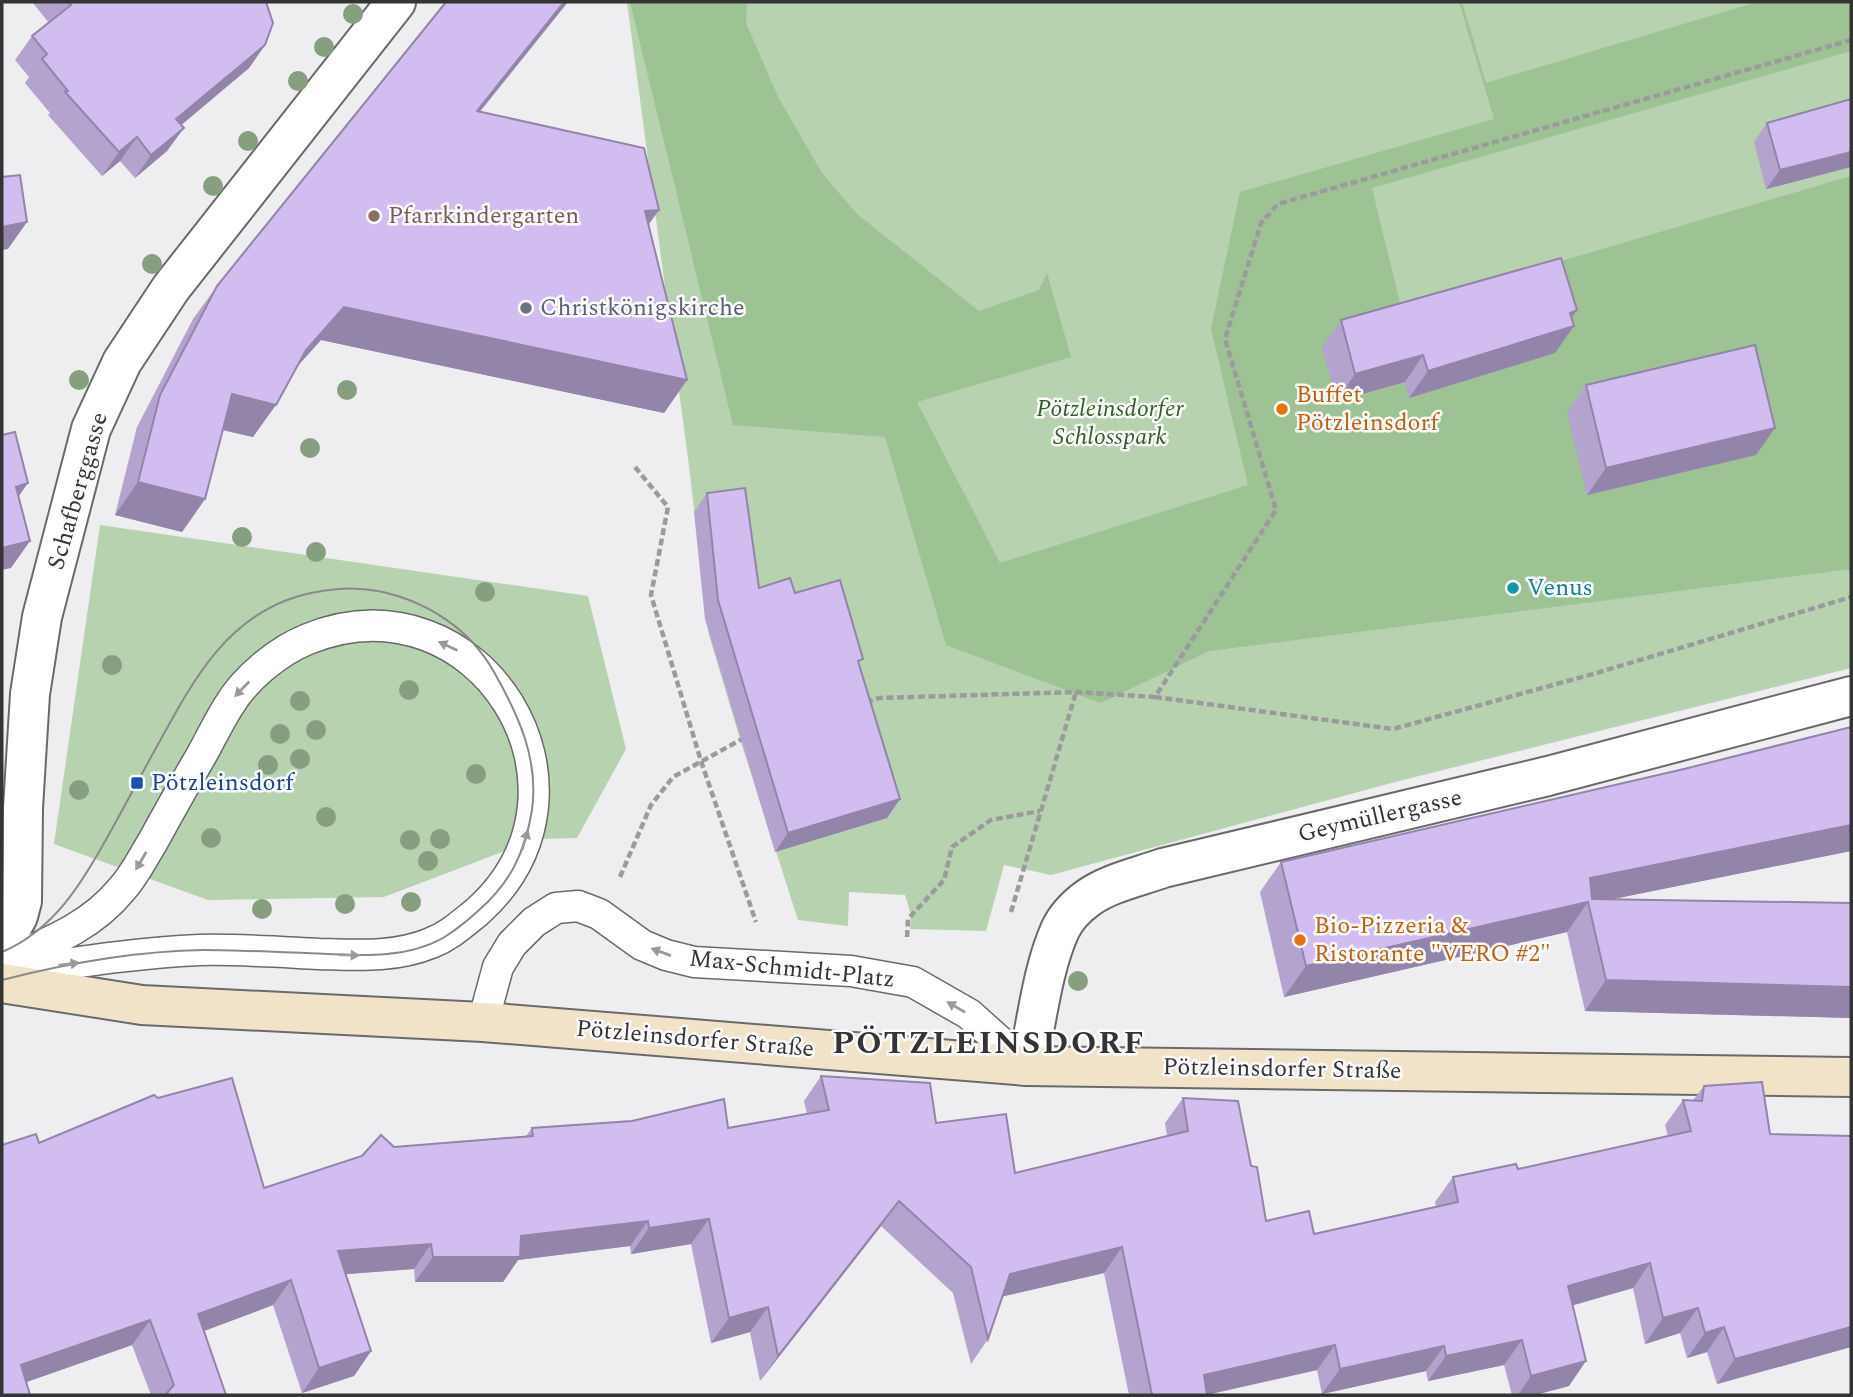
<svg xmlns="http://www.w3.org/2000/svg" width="1853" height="1397" viewBox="0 0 1853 1397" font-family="Spectral,serif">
<rect width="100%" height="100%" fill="#eeedf0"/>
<g fill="#b6d2ae">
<path d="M627 2H1851V668L1399 781 1051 875 1004 865 986 931 910 929 911 915 905 895 849 892 848 926 798 920 740 739 709 635 689 466Z"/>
<path d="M100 525 588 596 626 749 577 838 536 839 384 897 208 900 54 844Z"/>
</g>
<path fill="#9dc293" d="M630 2H747L746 23 778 97 822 173 857 214 979 311 1039 290 1047 273 1071 357 917 402 1000 563 1248 485 1211 329 1240 192 1494 119 1459 2H1462L1486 83 1757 2H1851V51L1372 188 1401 308 1851 176V569L1209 651 1101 703 946 645 885 437 733 425Z"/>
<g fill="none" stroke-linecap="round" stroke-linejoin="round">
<defs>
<g id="lane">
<path d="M2 963C45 944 90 928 121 890 134 876 142 859 152 843 168 814 184 785 201 756 210 740 218 723 228 707 244 679 278 651 308 639 479 570 615 789 477 912 462 924 449 936 431 943 395 958 356 955 319 954 279 952 238 949 199 950 132 953 67 964 2 973"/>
<path d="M483 1022 498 967 512 944 534 922 556 908 578 906 599 914 642 945 666 955 694 962 851 971 913 982 969 1014 1027 1066"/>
</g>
<g id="street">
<path d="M2 944 18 916 22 901 23 808 30 694 42 617 91 429 122 362 171 288 396 2"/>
<path d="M1027 1066C1037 1022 1042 970 1060 930 1066 917 1077 906 1088 898 1109 883 1138 877 1163 868L1548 776 1851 696"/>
</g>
<path id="secondary" d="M2 983 142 1005 483 1022 1027 1066 1851 1077"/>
</defs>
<use href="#lane" stroke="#6a696b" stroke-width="33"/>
<use href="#street" stroke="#6a696b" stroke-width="42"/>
<use href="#secondary" stroke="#6a696b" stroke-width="42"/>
<g stroke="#9b9b9d" stroke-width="4.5" stroke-dasharray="7 3.5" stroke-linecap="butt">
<path d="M635 467 668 507 651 595 701 761 756 922"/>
<path d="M1155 697 1393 729 1600 672 1851 597"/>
<path d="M866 702 879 698 1076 692 1155 697 1276 510 1225 339 1261 223 1278 204 1851 40"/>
<path d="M620 877 651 805 673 777 744 738"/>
<path d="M1011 912 1076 692"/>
<path d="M907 937 908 919 944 880 952 847 991 820 1040 811"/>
</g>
<use href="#lane" stroke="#fff" stroke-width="30"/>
<use href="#street" stroke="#fff" stroke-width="38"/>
<use href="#secondary" stroke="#f1e3c8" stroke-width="38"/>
<path stroke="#89898a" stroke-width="2" d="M2 952C54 930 82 883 108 836 126 804 143 771 161 739 194 679 227 617 299 596 324 589 352 586 378 591 427 601 470 629 494 672 519 716 539 760 532 810 525 853 510 883 478 911 467 921 456 930 443 938 402 961 352 955 307 953 273 952 238 950 204 950 136 951 68 963 2 980"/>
</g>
<g fill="#869f7f">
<circle cx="353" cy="14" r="10"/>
<circle cx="324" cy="47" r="10"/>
<circle cx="298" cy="81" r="10"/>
<circle cx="248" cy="141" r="10"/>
<circle cx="213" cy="186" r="10"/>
<circle cx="152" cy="264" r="10"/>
<circle cx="79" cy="380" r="10"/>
<circle cx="347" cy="390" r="10"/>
<circle cx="310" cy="448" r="10"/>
<circle cx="242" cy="537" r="10"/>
<circle cx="316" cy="552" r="10"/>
<circle cx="485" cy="592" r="10"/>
<circle cx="112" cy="665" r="10"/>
<circle cx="409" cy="690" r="10"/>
<circle cx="300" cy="701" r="10"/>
<circle cx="316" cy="730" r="10"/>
<circle cx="280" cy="734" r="10"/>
<circle cx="300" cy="759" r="10"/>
<circle cx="268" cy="765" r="10"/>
<circle cx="476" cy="774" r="10"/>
<circle cx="79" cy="790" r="10"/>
<circle cx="326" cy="817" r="10"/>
<circle cx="211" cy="838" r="10"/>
<circle cx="440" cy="839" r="10"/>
<circle cx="410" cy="840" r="10"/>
<circle cx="428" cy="861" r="10"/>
<circle cx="411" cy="902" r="10"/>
<circle cx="345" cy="904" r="10"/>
<circle cx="262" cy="909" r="10"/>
<circle cx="1078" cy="981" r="10"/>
</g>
<g fill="#b5a3cf">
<path d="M32 2H266L265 45 249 68 181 125 167 151 135 178 120 161 102 176 48 115 50 113 25 83 29 77 15 60 32 36 49 23Z"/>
<path d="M1851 99V167L1766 189 1754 142 1767 123Z"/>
<path d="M480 112 649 225 687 380 664 413 321 340 296 368 253 437 223 430 205 499 182 532 115 515 137 427 193 319 217 286Z"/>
<path d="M1577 310 1571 318 1574 326 1555 353 1409 398 1405 382 1337 401 1322 347 1341 320Z"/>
<path d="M1586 385 1756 455 1587 495 1567 412Z"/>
<path d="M707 493 759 588 795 593 859 665 900 799 887 818 775 852 705 619 694 512Z"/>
<path d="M1851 727V851L1612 899 1851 903V1018L1585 1011 1567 932 1284 997 1260 892 1281 862 1684 769Z"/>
<path d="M821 1076 936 1123 1015 1173 1167 1136 1165 1123 1183 1098 1251 1166 1266 1221 1314 1234 1436 1206 1435 1202 1453 1177 1518 1169 1668 1136 1665 1125 1683 1100H1693L1704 1086 1770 1134 1851 1136V1347L1717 1384 1707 1352 1687 1358 1680 1333 1645 1344 1633 1288 1572 1305 1569 1386 1535 1395H1512L1504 1365 1428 1381 1426 1371 1322 1394 1317 1370 1207 1395H1129L1104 1273 1003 1296 988 1339 971 1364 953 1293 881 1226 760 1381 750 1332 711 1343 691 1244 631 1254 630 1246 518 1260 503 1282H415L414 1269 346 1274 371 1351 354 1376 302 1393 273 1305 204 1331 226 1395H151L132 1345 26 1382 2 1395 39 1143 264 1188 394 1147 526 1136 532 1128H728L807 1114 804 1101Z"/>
</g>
<g fill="#9384a9">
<path d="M564 2H568L454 144 477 111Z"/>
<path d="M265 45 249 68 160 143 176 119Z"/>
<path d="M184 128 167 151 135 178 151 155Z"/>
<path d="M137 137 120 161 102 176 119 152Z"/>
<path d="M1851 152V167L1766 189 1780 170Z"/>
<path d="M659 210 636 242 645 211Z"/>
<path d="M27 222 8 249 2 250V227Z"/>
<path d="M344 307 687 380 664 413 321 340 282 383 306 350Z"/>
<path d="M1577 310 1563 330 1574 326 1555 353 1409 398 1428 371Z"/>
<path d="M1423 355 1405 382 1337 401 1355 374Z"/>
<path d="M232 394 276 405 253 437 209 427Z"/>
<path d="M1775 428 1756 455 1587 495 1606 468Z"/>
<path d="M138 482 205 499 182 532 115 515Z"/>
<path d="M28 483 9 510 16 487Z"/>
<path d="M30 541 11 568 2 570V548Z"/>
<path d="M900 799 887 818 775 852 788 833Z"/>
<path d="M1851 825V851L1589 904 1588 902 1567 932 1284 997 1306 966 1590 878Z"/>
<path d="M1606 980 1851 987V1018L1585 1011Z"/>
<path d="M899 1201 881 1226 760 1381 778 1356Z"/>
<path d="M709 1219 691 1244 631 1254 649 1228Z"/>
<path d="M648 1221 630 1246 518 1260 503 1282H415L433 1257 521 1236Z"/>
<path d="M431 1244 414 1269 321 1276 338 1251Z"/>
<path d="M1122 1247 1104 1273 992 1299 1010 1274Z"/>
<path d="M1650 1263 1633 1288 1550 1312 1568 1286Z"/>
<path d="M291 1280 273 1305 180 1340 198 1314Z"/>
<path d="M768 1307 750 1332 711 1343 729 1318Z"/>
<path d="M1698 1308 1680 1333 1645 1344 1663 1318Z"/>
<path d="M150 1320 132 1345 4 1390 21 1365Z"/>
<path d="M1724 1327 1707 1352 1687 1358 1705 1333Z"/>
<path d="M1851 1327V1347L1717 1384 1735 1359Z"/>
<path d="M1522 1340 1504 1365 1428 1381 1446 1356Z"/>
<path d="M1335 1345 1317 1370 1205 1395 1204 1375Z"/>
<path d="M1444 1346 1426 1371 1322 1394 1340 1369Z"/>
<path d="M371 1351 354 1376 302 1393 319 1368Z"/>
<path d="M1586 1361 1569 1386 1535 1395H1518L1531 1376Z"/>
</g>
<g fill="#d2bdf1" stroke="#9384a9" stroke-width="2">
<path d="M68 2H266L273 23 265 45 176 119 184 128 151 155 137 137 119 152 65 92 68 91 42 59 47 54 32 36 71 5Z"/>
<path d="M446 2H564L477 111 644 148 659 210 645 211 687 380 344 307 306 350 276 405 232 394 205 499 138 482 160 395 217 286Z"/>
<path d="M1851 99V152L1780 170 1767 123Z"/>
<path d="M20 175 27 222 2 227V177Z"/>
<path d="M1561 258 1577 310 1570 313 1574 326 1428 371 1423 355 1355 374 1341 320Z"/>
<path d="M1755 345 1775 428 1606 468 1586 385Z"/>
<path d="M2 432V435L15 432 28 483 16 487 30 541 2 548Z"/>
<path d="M745 488 759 588 790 578 795 593 840 580 863 659 858 661 900 799 788 833 718 600 707 493Z"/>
<path d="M1851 727V825L1590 878 1592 899 1851 903V987L1606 980 1588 902 1306 966 1281 862 1684 769Z"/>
<path d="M821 1076 930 1083 936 1123 1006 1114 1015 1173 1188 1131 1183 1098 1238 1101 1251 1166 1257 1167 1266 1221 1309 1211 1314 1234 1458 1202 1453 1177 1516 1164 1518 1169 1691 1131 1683 1100 1702 1101 1704 1086 1762 1082 1770 1134 1851 1136V1327L1735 1359 1724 1327 1705 1333 1698 1308 1663 1318 1650 1263 1568 1286 1586 1361 1531 1376 1522 1340 1446 1356 1444 1346 1340 1369 1335 1345 1204 1375 1207 1395H1152L1122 1247 1010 1274 988 1339 971 1267 899 1201 778 1356 768 1307 729 1318 709 1219 649 1228 648 1221 521 1236 520 1257H433L431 1244 338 1251 371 1351 319 1368 291 1280 198 1314 226 1395H165L174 1385 150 1320 21 1365 30 1395H2V1145L36 1134 39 1143 154 1095 158 1098 232 1078 264 1188 362 1156 381 1135 394 1147 533 1136 532 1128 632 1121 724 1099 728 1128 829 1110Z"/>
</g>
<defs><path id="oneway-solid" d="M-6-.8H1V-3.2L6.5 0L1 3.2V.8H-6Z" transform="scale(1.75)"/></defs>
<g fill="#9a9a9a">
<use href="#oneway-solid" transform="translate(448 646) rotate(-155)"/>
<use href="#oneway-solid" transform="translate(242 689) rotate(134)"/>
<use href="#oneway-solid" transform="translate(525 840) rotate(-73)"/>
<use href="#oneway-solid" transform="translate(141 861) rotate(120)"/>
<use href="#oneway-solid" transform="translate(661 952) rotate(-160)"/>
<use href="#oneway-solid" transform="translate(349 955) rotate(2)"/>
<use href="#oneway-solid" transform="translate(69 964) rotate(-8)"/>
<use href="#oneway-solid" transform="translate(956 1007) rotate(-150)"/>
</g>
<circle fill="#8d6e63" stroke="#fcfbfe" stroke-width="2.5" cx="374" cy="216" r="7"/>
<circle fill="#6b7280" stroke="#fcfbfe" stroke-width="2.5" cx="526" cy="308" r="7"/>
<g fill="#e8710a" stroke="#fcfbfe" stroke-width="2.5">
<circle cx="1282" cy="409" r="7"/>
<circle cx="1300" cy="940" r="7"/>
</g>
<circle fill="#0f9aa8" stroke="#fcfbfe" stroke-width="2.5" cx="1513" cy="588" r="7"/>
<rect fill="#1a4fb4" stroke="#fcfbfe" stroke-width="2.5" x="130" y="776" width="14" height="14" rx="3.5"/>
<g text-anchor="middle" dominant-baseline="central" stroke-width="5" stroke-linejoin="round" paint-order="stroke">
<g font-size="24" fill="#785e54" stroke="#fcfbfe" text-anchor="start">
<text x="388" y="216">Pfarrkindergarten</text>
</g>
<g font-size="24" fill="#5b616d" stroke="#fcfbfe" text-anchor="start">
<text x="540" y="308">Christkönigskirche</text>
</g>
<g font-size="24" fill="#c56008" stroke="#fcfbfe" text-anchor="start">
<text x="1296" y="395">Buffet<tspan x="1296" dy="28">Pötzleinsdorf</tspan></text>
<text x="1314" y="926">Bio-Pizzeria &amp;<tspan x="1314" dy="28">Ristorante "VERO #2"</tspan></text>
</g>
<g font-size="24" font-style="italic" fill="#316022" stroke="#fcfbfe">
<text x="1110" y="409">Pötzleinsdorfer<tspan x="1110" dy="28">Schlosspark</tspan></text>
</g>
<g font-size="24" fill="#343435" stroke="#fcfbfe">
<text transform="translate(78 491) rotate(-74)">Schafberggasse</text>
<text transform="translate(1380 816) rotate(-13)">Geymüllergasse</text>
<text transform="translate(792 969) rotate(6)">Max-Schmidt-Platz</text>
<text transform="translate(695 1039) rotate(5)">Pötzleinsdorfer Straße</text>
<text transform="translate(1282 1069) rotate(1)">Pötzleinsdorfer Straße</text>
</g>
<g font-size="24" fill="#0d838f" stroke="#fcfbfe" text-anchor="start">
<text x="1527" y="588">Venus</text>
</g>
<g font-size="24" fill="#164399" stroke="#fcfbfe" text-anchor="start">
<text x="151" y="783">Pötzleinsdorf</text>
</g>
<g font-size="32" font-weight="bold" letter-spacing="2" fill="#343435" stroke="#fcfbfe">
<text x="989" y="1043">PÖTZLEINSDORF</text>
</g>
</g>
<rect width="1853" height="1397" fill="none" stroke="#343435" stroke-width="7"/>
</svg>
